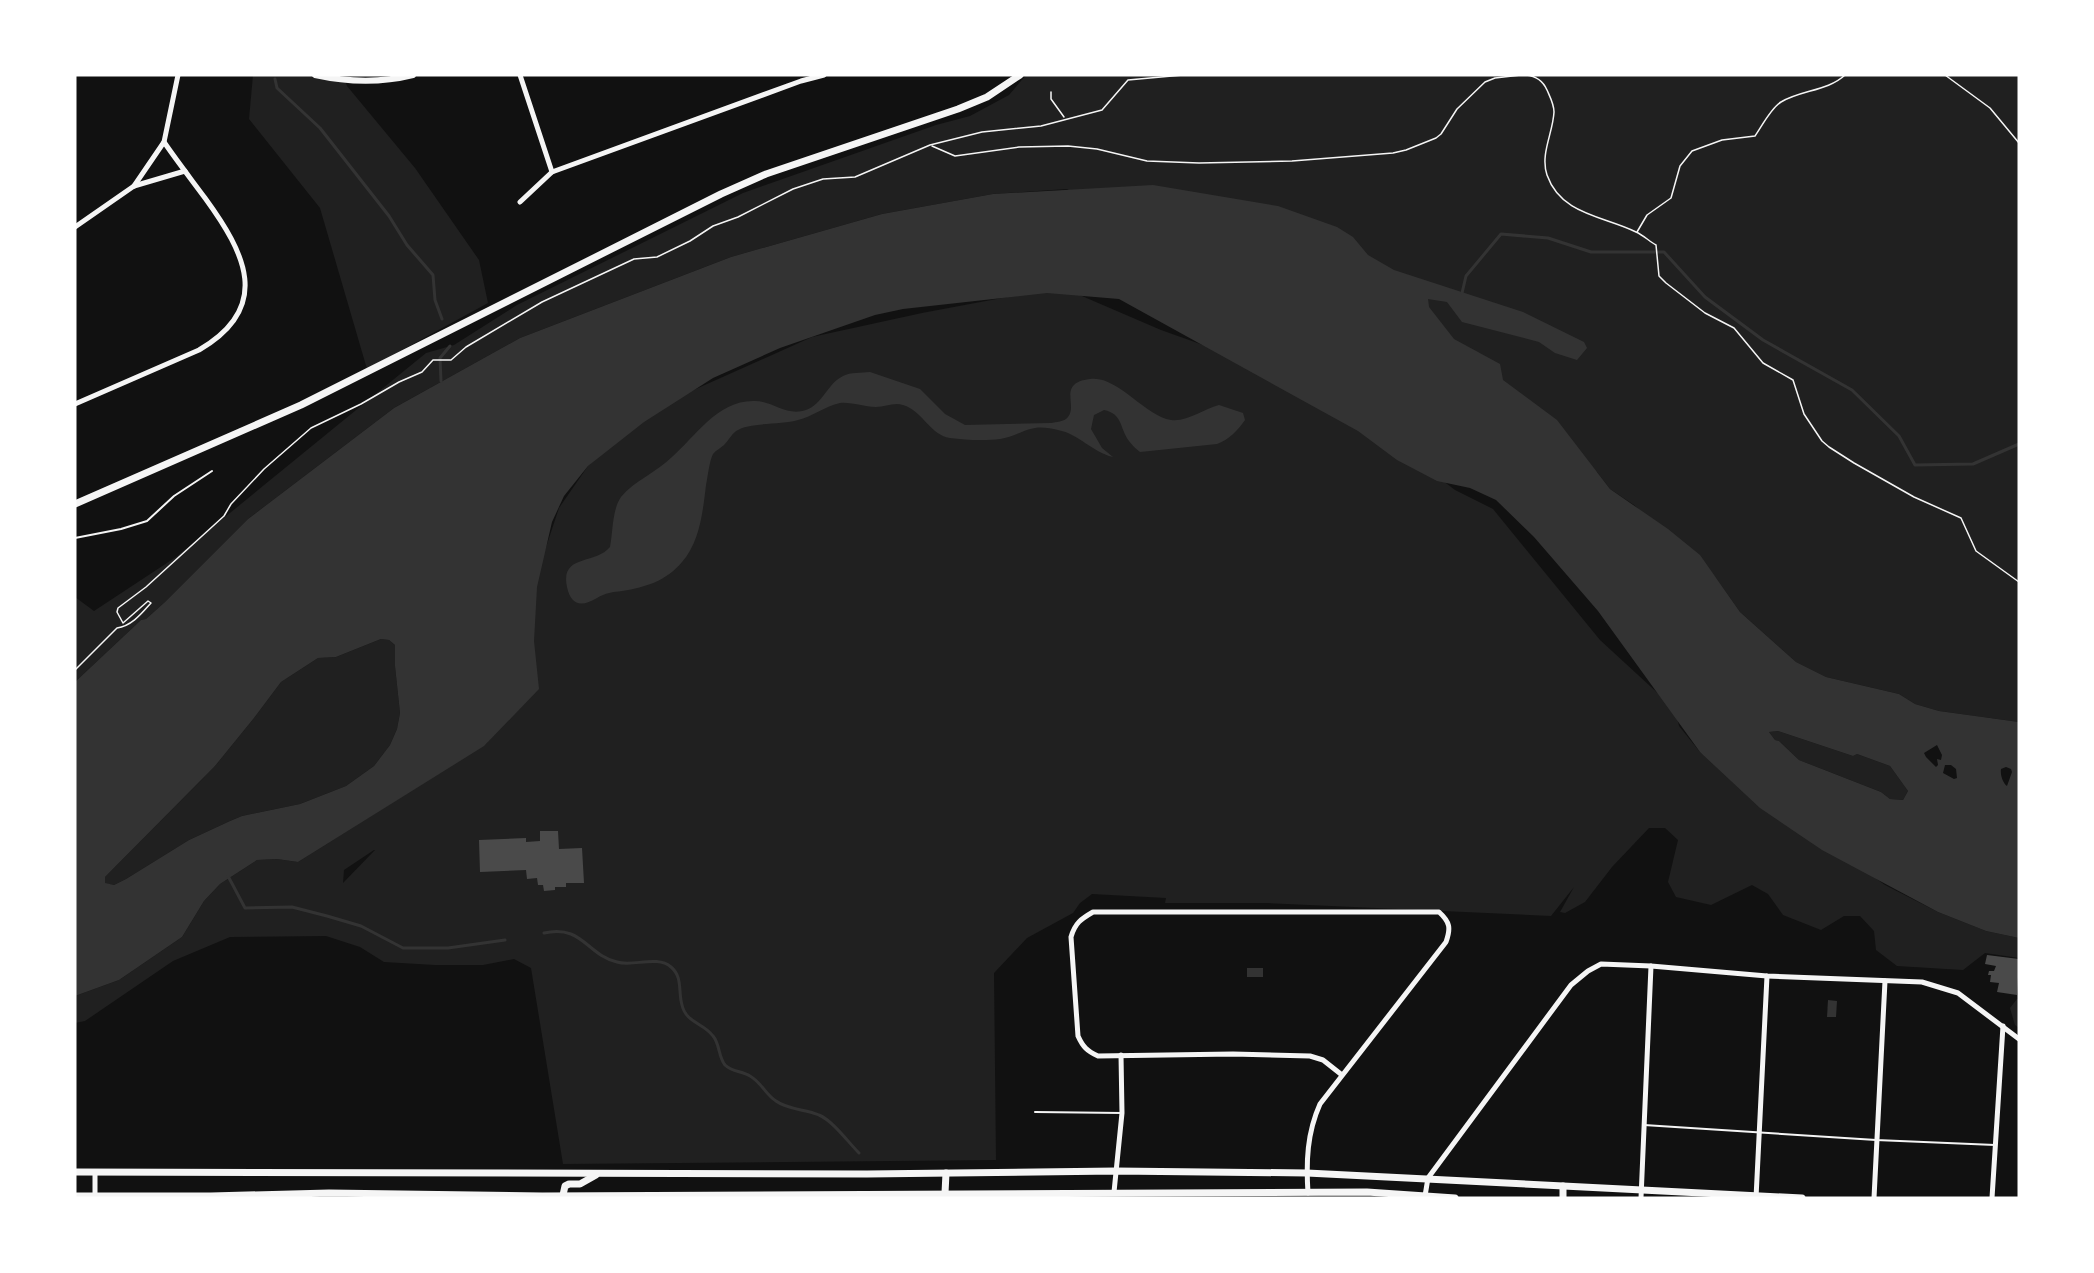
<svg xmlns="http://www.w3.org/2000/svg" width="2094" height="1273" viewBox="0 0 2094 1273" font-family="'Roboto Condensed',sans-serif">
<rect width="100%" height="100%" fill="#111"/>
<g fill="#202020" fill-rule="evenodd">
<path d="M253 75H343L347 86 415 168 479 260 488 303 367 369 320 208 249 119Z"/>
<path d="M1026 75H2019V722L1939 711 1915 704 1899 694 1826 677 1796 662 1740 612 1716 578 1634 505 1610 489 1597 472 1067 189 993 194 882 214 731 257 520 338 394 408 248 519 165 602 146 619 141 620 75 682V597L94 611 176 557 426 353 454 345 517 305 743 193 936 125 970 116 1009 95Z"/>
<path d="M1061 287 1161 330 1321 387 1455 490 1493 509 1600 640 1675 709 1679 726 1700 752 1885 885 1938 912 1986 931 2019 938V958L1985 953 1963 970 1897 966 1876 950 1874 931 1860 916H1844L1821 930 1783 915 1768 894 1752 885 1711 905 1676 897 1668 882 1678 840 1665 828H1649L1612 867 1585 902 1565 913 1560 912 1574 887 1551 916 1267 903H1165L1166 898 1092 894 1080 903 1073 913 1027 938 994 973 996 1160 563 1164 531 968 514 959 483 965H435L384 962 360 947 326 936 230 937 173 961 85 1021 75 1023V996L119 980 182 937 204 901 220 884 257 860 277 859 298 862 487 743 529 598 559 508 588 466 649 410 812 337 922 313ZM374 850H375L343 883 344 870Z"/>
<path d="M381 639 389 640 395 645V666L400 713 397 729 390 745 374 766 346 786 300 804 242 816 230 821 189 840 126 879 114 885 105 884V877L215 766 254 718 281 682 318 658 336 657Z"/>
<path d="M1778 731 1853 756 1857 754 1890 766 1908 791 1903 800 1890 799 1881 792 1799 760 1779 741 1775 740 1769 732Z"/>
<path d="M2017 999H2019V1028L2015 1025 2010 1008Z"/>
</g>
<g fill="#333" fill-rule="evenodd">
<path d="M1153 185 1278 206 1337 227 1353 237 1368 255 1394 270 1523 312 1584 342 1587 348 1577 360 1555 353 1539 342 1462 322 1447 302 1428 299 1429 307 1454 339 1500 364 1503 380 1557 420 1610 489 1668 529 1700 555 1740 612 1796 662 1826 677 1899 694 1915 704 1939 711 2019 722V938L1986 931 1938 912 1822 850 1760 808 1700 752 1598 611 1534 537 1496 500 1470 488 1437 481 1397 460 1358 431 1119 299 1047 293 903 309 875 315 780 348 713 378 644 422 588 466 564 496 552 522 537 587 534 641 539 689 484 746 298 862 277 859 257 860 220 884 204 901 182 937 119 980 75 996V682L141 620 146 619 165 602 248 519 394 408 520 338 731 257 882 214 993 194ZM381 639 389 640 395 645V666L400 713 397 729 390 745 374 766 346 786 300 804 242 816 230 821 189 840 126 879 114 885 105 883V877L215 766 254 718 281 682 318 658 336 657ZM1778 731 1853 756 1857 754 1890 766 1908 791 1903 800 1890 799 1881 792 1799 760 1779 741 1775 740 1769 732ZM1937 745 1942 755 1941 760 1937 759 1938 765 1936 767 1926 757 1924 753ZM1945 765H1951L1956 769 1957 778 1954 779 1943 773ZM2006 767 2011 769 2012 772 2007 786C2003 783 2000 775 2001 769Z"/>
<path d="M870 372 920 389 945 414 965 425 1051 423C1056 422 1064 422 1068 417 1078 405 1057 383 1090 379 1117 375 1145 416 1171 420 1188 422 1203 409 1219 405L1243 413 1245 420C1237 431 1230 439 1217 444L1140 452C1136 449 1132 445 1129 441 1119 427 1123 414 1104 410L1094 415 1091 429 1102 448 1113 457C1092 452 1079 434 1058 430 1051 428 1041 427 1035 428 1023 430 1013 437 1000 439 985 441 965 440 950 438 930 435 923 411 903 405 894 402 885 407 876 407 864 407 852 402 840 403 825 406 812 417 798 420 781 425 749 422 736 431 731 435 728 441 724 445 721 448 716 450 713 454 709 462 708 476 706 485 703 510 700 542 682 562 666 581 646 587 622 591 613 592 605 593 597 598 582 607 571 606 567 587 560 554 595 565 610 547 613 532 612 510 621 497 634 481 657 472 672 457 695 437 717 401 753 401 772 400 786 417 806 410 823 404 827 384 843 376 851 372 861 373 870 372Z"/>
<rect x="1247" y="968" width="16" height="9"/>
<path d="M1828 1000 1837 1001 1836 1017H1827Z"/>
</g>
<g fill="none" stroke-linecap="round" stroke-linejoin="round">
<g stroke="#333" stroke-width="3">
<path d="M275 79 277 88 320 128 389 216 407 245 433 275 435 300 442 319"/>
<path d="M1462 293 1466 276 1501 234 1548 238 1591 252H1664L1705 297 1763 340 1852 390 1899 436 1915 465 1973 464 2019 444"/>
<path d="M441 381 440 358 450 346"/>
<path d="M228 876 245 908 292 907 327 916 361 926 403 948H448L505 940"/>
<path d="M544 933C582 924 587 955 617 962 633 967 657 955 671 967 683 977 678 992 682 1005 686 1023 704 1023 713 1036 720 1044 718 1056 725 1065 732 1072 742 1071 750 1076 761 1082 766 1095 776 1101 788 1110 806 1109 819 1115 833 1121 848 1142 859 1153"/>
</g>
</g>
<g fill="#4a4a4a">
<path d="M540 831H558L559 849 582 848 584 883H566V887H555V890L544 891 543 885H538L537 878 527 879 526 870 480 872 479 840 526 838V842L540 841Z"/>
<path d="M1987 955 2019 959 2017 995 1997 992 1999 983 1990 982 1991 975H1988L1989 971H1994L1996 966 1985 964Z"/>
</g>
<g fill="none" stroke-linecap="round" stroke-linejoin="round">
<g stroke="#f5f5f5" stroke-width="1.5">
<path d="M1526 75C1536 76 1543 81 1547 90 1550 97 1554 104 1554 112 1553 133 1540 154 1547 175 1561 215 1604 216 1636 232 1643 235 1649 241 1656 245L1659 276 1666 283 1705 313 1734 328 1763 363 1793 380 1804 414 1822 441 1829 447 1854 463 1914 497 1961 518 1976 551 2019 582"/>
<path d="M1945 75 1990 108 2019 143"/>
<path d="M1051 92V99L1064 117"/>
<path d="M932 146 955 156 1019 147 1068 146 1097 149 1147 161 1199 163 1292 161 1393 153 1406 150 1436 138 1441 134 1457 109 1485 82 1495 78 1521 75"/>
<path d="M1637 232 1647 215 1671 198 1680 166 1692 151 1722 140 1755 136C1762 126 1771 108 1781 102 1801 90 1828 91 1845 75"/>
<path d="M75 670 117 628C132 626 142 613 151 603L148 601 123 623 117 612 118 608 146 587 224 516 231 504 264 469 311 428 361 404 399 382 422 372 433 360H451L466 347 542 302 634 259 657 257 690 241 713 226 738 217 793 189 823 179 855 177 930 145 982 132 1041 126 1102 110 1128 80 1183 75"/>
</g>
<g stroke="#f5f5f5" stroke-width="2">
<path d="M75 538 121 529 147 521 174 496 212 471"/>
<path d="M1035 1112 1122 1113"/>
<path d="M1644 1125 1876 1140 1995 1145"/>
</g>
<g stroke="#f5f5f5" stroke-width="5">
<path d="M520 75 552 172"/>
<path d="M134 186 164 142 178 75"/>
<path d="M520 202 552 172 801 81 824 75"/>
<path d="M75 227 134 186 185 171"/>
<path d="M75 404 199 350C273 307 245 253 205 198 191 179 177 161 164 142"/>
<path d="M95 1172V1198"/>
<path d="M1114 1192 1122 1113 1121 1055"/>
<path d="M1308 1193C1306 1162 1307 1133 1320 1104L1446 942C1451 928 1450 922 1439 912H1093C1081 919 1075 923 1071 937L1078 1036C1083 1047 1087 1051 1098 1056L1233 1054 1310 1056 1323 1060 1342 1075"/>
<path d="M1425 1196 1428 1178 1571 985 1588 971 1601 964 1651 966 1767 976 1922 982 1958 993 2019 1039"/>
<path d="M1641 1198 1651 966"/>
<path d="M1756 1198 1767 976"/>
<path d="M1874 1198 1885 981"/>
<path d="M1992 1198 2003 1026"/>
</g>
<path stroke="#f5f5f5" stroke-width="6" d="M315 75C347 82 381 83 413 75"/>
<g stroke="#f5f5f5" stroke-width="7">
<path d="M75 504 301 405 721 194 766 174 958 109 987 97 1020 75"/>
<path d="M75 1172 867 1174 1116 1171 1307 1173 1802 1198"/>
<path d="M945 1193 946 1173"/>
<path d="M563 1195 565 1186 569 1184H580L596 1175"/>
<path d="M75 1196H211L329 1193 542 1196 1367 1192 1455 1198"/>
<path d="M1563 1198V1186"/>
</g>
</g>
<rect width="2094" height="1273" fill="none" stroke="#ffffff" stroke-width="153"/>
</svg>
